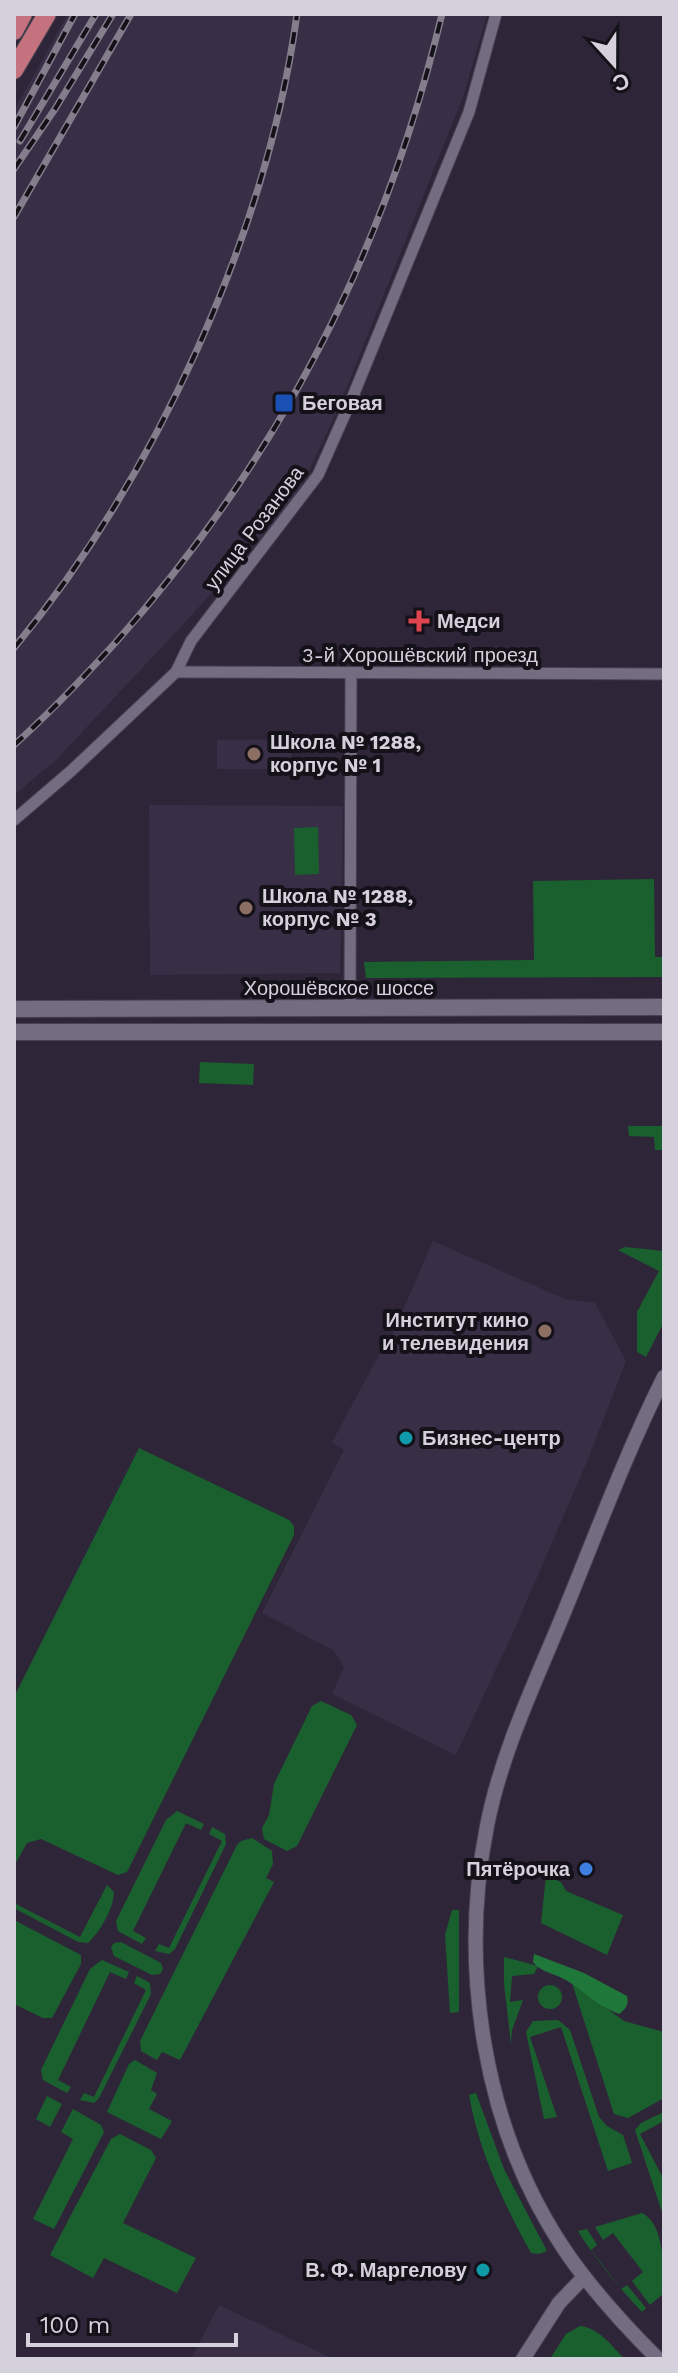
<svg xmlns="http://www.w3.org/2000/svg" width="678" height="2373" viewBox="0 0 678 2373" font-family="'Work Sans',sans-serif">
<rect width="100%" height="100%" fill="#2e2638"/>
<g fill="#382e46">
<path d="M68 14H487L464 94 338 409 304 481 279 519 177 631 55 761 14 795V111Z"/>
<path d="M291 739 292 769H217V740Z"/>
<path d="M149 805 343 806 340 973 150 975Z"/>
<path d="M433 1241 565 1299 595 1303 626 1361 588 1459 516 1626 456 1755 332 1694 344 1667 333 1650 262 1613 344 1450 332 1442 379 1355 389 1342Z"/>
<path d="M219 2305 333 2359H191Z"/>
</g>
<g fill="#1a602e">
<path d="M318 827 319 874 295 875 294 828Z"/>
<path d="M654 879 655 957H664V977L366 978 364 962 534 960 533 881Z"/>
<path d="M200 1062 254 1064 253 1085 199 1083Z"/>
<path d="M628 1126H664V1150H655L654 1137 629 1136Z"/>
<path d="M625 1247 664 1251V1322L646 1357 637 1352V1312L659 1271 618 1250Z"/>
<path d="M139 1448 289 1520 294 1526V1535L127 1872 118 1875 41 1839 27 1843 14 1866V1697Z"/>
<path d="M321 1701 351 1715 357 1725 297 1846 287 1851 264 1839 262 1828 269 1815 274 1784 312 1706Z"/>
<path d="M177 1811 204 1824 201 1830 186 1823 133 1931 146 1938 142 1944 118 1931 116 1921 166 1820Z"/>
<path d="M212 1827 225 1834 226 1844 175 1949 169 1954 155 1951 159 1944 169 1948 222 1841 209 1834Z"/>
<path d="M252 1838 272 1851 273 1864 266 1878 274 1882 180 2060 162 2052 157 2060 141 2051 140 2041 237 1845 241 1841Z"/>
<path d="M546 1876 561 1882 566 1891 623 1915 607 1955 541 1923Z"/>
<path d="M107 1885 114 1892C114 1908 100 1932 88 1943L78 1942 14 1908V1903L80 1937Z"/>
<path d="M452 1910H459V2012L450 2013 445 1935Z"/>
<path d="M14 1920 81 1955V1964L52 2018H43L14 2004Z"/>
<path d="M121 1942 161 1963 163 1969 160 1974 152 1975 114 1956 111 1947 114 1943Z"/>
<path d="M504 1957 538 1966 534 1974 512 1976 510 2002 523 2000 512 2030 511 2044 504 1984Z"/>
<path d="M102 1960 129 1972 126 1979 110 1972 58 2080 71 2087 67 2093 43 2080 41 2070 90 1969Z"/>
<path d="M137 1976 150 1983 151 1994 99 2098 94 2103 80 2100 84 2093 94 2097 146 1990 134 1983Z"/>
<path d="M572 1983 624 2021 664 2032V2098L628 2118 614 2114Z"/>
<circle cx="550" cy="1997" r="12"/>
<path d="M558 2020 570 2030 599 2117 607 2126 623 2135 632 2163 608 2171 561 2027 530 2037 557 2117 544 2119 526 2032 533 2021Z"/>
<path d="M135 2060 157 2073 151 2090 157 2094 149 2109 172 2121 161 2139 107 2112 129 2064Z"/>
<path d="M476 2093 504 2169 547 2251 539 2254 531 2253C503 2202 479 2152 469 2095Z"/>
<path d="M47 2096 62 2104 50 2127 36 2119Z"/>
<path d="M73 2109 101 2125 104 2132 54 2229 33 2219 73 2139 61 2132Z"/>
<path d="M664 2112V2121L640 2134 664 2180V2218L635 2130 641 2123Z"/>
<path d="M120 2134 151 2150 156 2158 123 2223 196 2258 177 2293 104 2258 93 2278 50 2255 111 2139Z"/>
<path d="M642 2213C665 2224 664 2271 664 2293L650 2305 632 2281 643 2272 613 2233 603 2240 595 2227Z"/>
<path d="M587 2229 597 2245 591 2250 621 2289 627 2285 646 2308 642 2312C619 2288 599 2263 581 2236L578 2231Z"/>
<path d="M580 2326C600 2328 611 2346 625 2359H550L566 2334Z"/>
</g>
<path fill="#20773a" d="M534 1954 584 1973 627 1996C629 2005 626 2009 619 2014 594 2004 587 1993 566 1980 554 1973 542 1973 533 1962Z"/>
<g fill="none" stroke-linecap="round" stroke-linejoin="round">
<defs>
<g id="minor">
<path d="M176 672 664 674"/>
<path d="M14 820 71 771 176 672 191 641 318 475 353 396 469 112 496 14"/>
<path d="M350 1008 351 673"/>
</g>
<g id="tertiary">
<path d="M523 2359 559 2303 584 2277"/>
<path d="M658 2359C624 2325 591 2289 564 2249 483 2128 459 1967 487 1826 502 1749 538 1677 567 1605 598 1529 627 1451 664 1377"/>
</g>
<g id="secondary">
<path d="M14 1009 664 1007"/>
<path d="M14 1032H664"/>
</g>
<g id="primary">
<path d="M14 31 23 14"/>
<path d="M14 70 47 14"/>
</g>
</defs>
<use href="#minor" stroke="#474150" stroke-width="13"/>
<use href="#tertiary" stroke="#474150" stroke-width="16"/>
<use href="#secondary" stroke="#474150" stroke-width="18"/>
<use href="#primary" stroke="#474150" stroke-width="20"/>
<use href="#minor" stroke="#746c81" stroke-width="11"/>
<use href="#tertiary" stroke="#746c81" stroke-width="14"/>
<use href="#secondary" stroke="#746c81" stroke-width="16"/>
<use href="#primary" stroke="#c4737e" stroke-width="18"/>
<defs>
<g id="rail">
<path d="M14 127 75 14"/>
<path d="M20 141 96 14"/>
<path d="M14 169 55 109 113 14"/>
<path d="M14 217 131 14"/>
<path d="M14 648C155 478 267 233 297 14"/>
<path d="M14 745C50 713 83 678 116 642 279 459 385 253 442 14"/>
</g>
</defs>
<use href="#rail" stroke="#837d8c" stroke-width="7"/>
<use href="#rail" stroke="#141119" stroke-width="4" stroke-dasharray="12" stroke-linecap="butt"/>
</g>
<rect fill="#1a4fb4" stroke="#141119" stroke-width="3" x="274" y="393" width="20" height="20" rx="4"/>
<path fill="#e0444e" stroke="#141119" stroke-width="3" d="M415 609h8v8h8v8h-8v8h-8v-8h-8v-8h8z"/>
<g fill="#8d6e63" stroke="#141119" stroke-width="3">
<circle cx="254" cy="754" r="8"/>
<circle cx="246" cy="908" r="8"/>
<circle cx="545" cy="1331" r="8"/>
</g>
<g fill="#0f9aa8" stroke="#141119" stroke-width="3">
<circle cx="406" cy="1438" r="8"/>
<circle cx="483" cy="2270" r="8"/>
</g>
<circle fill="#3f7fe0" stroke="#141119" stroke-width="3" cx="586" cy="1869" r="8"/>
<g text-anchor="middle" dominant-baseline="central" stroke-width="8" stroke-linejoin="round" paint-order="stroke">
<g font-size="20" font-weight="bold" fill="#d4d0dc" stroke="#141119" text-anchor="start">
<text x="302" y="403">Беговая</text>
<text x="437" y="621">Медси</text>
<text x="270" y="742">Школа № 1288,<tspan x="270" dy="23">корпус № 1</tspan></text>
<text x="262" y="896">Школа № 1288,<tspan x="262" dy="23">корпус № 3</tspan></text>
<text x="529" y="1320" text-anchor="end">Институт кино<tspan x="529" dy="23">и телевидения</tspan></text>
<text x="422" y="1438">Бизнес-центр</text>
<text x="570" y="1869" text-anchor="end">Пятёрочка</text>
<text x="467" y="2270" text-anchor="end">В. Ф. Маргелову</text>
</g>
<g font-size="20" fill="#d4d0dc" stroke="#141119">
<text transform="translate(254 528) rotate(-53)">улица Розанова</text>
<text x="420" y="655">3-й Хорошёвский проезд</text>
<text x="339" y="988">Хорошёвское шоссе</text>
</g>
</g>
<rect width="678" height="2373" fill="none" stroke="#d4d0dc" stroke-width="32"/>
<g transform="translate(614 64) rotate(159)" stroke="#141119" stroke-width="6" paint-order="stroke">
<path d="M0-6L14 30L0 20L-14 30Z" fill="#d4d0dc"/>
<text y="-12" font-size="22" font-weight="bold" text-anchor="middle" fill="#d4d0dc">С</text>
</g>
<path d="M28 2333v12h208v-12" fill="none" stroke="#d4d0dc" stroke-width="4"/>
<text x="40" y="2333" font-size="24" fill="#d4d0dc" stroke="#141119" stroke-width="6" paint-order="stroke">100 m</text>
</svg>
